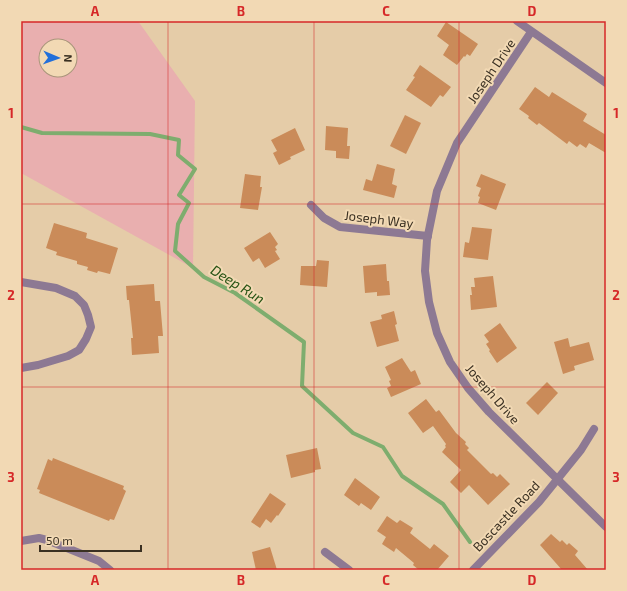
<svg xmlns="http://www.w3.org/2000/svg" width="627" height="591" viewBox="0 0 627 591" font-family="'Exo 2',sans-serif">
<rect width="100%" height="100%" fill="#e5cca8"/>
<path fill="#e9afaf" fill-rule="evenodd" d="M21 21H138L195 101 193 268 21 173ZM46 46H70V70H46Z"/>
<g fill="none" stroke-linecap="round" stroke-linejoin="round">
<path stroke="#7ead6e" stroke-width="4" d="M21 127 42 133 150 134 179 140 178 155 195 169 179 195 189 203 178 224 175 251 204 277 235 293 304 342 302 386 353 433 383 447 402 476 443 504 470 542"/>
</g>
<g fill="#ca8b59">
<path d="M446 22 478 44 470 56 467 54 465 57 464 56 457 65 443 55 449 45 437 36Z"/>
<path d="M420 65 451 87 443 97 440 95 431 107 406 90 415 77 413 76Z"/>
<path d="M535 87 549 97 552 92 587 114 583 121 606 135V153L589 143 586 148 580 144 577 147 569 141 567 144 539 123 537 125 528 118 529 116 519 109Z"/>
<path d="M405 115 421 123 406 154 390 146Z"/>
<path d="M326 126 348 128 347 146H350L349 159 336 158V151L325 150Z"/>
<path d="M295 128 305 150 290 157 291 159 279 165 273 153 277 151 271 140Z"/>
<path d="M377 164 395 169 392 184 397 186 394 198 363 190 366 179 372 181Z"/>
<path d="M245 174 261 176 260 187H262L258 210 240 208Z"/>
<path d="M481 174 506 184 496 210 478 203 480 197 478 196 481 188 476 186Z"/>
<path d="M54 223 87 233 86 238 118 248 110 274 98 271 97 273 87 270 88 267 77 264V261L56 255 57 252 46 248Z"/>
<path d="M472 227 492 229 488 260 463 257 465 242 469 243Z"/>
<path d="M270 232 278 244 275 247 277 250 275 251 280 259 265 268 259 258 253 262 244 248Z"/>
<path d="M317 260 329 261 327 287 300 285 301 266H316Z"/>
<path d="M386 264 387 281H389L390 295 377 296V292L365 293 363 266Z"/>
<path d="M493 276 497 307 471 310 470 295H472L471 287H475L474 278Z"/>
<path d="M154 284 155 301H160L163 336H158L159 353 132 355 131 338H133L129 300H127L126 286Z"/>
<path d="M394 311 397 324 395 325 399 341 377 347 370 322 382 319 381 315Z"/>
<path d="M500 323 517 348 497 363 489 351 490 350 486 344 489 342 484 335Z"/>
<path d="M568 338 570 347 589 342 594 360 574 366 575 370 563 374 554 342Z"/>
<path d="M402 358 411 372 415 370 421 384 391 397 387 388 391 386 389 381 391 380 385 367Z"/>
<path d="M547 382 558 393 538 415 526 403Z"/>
<path d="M426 399 436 412 439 410 456 433 466 442 465 444 469 448 467 450 491 474 493 473 497 477 500 474 510 484 488 505 469 485 461 493 450 482 461 470 442 452 446 447 445 446 446 444 433 426 423 433 408 413Z"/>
<path d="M317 448 321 469 315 470V472L291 478 286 455Z"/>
<path d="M53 458 124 486 123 489 126 491 114 520 110 519 109 521 39 493 40 490 37 489 48 459 52 461Z"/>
<path d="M355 478 380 497 371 510 361 503 359 506 344 495Z"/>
<path d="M270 493 286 504 278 516 277 515 271 523 266 519 260 528 251 522Z"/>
<path d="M387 516 397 523 400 520 413 528 410 533 430 549 434 544 449 556 437 570H419L413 565 414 563 396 548 394 552 382 544 386 537 377 531Z"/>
<path d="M551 534 560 542 562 540 567 545 569 543 578 551 575 555 588 570H562L540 545Z"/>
<path d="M270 547 277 570H256L252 552Z"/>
</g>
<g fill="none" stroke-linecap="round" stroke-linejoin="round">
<g stroke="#8d7993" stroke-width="8">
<path d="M517 21 606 83"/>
<path d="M531 32 457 143 437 191 427 240 425 271 429 302 437 333 450 362 468 388 489 412 606 527"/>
<path d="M311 205 324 218 340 227 428 236"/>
<path d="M21 282 56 288 75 296 84 305 88 315 91 327 86 339 79 350 68 356 38 365 21 368"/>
<path d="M21 541 39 538 47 540 99 561 110 570"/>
<path d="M325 552 349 570"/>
<path d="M473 570 539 502 581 450 594 429"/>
</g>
</g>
<path fill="none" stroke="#d62828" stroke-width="1" stroke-opacity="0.55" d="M168 21V570M314 21V570M459 21V570M21 204H606M21 387H606"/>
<g text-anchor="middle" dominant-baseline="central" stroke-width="4" stroke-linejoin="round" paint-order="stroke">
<g font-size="13" fill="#3a3022" stroke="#f2d9b4">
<text transform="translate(491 71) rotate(-56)">Joseph Drive</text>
<text transform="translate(379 219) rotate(7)">Joseph Way</text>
<text transform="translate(493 394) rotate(49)">Joseph Drive</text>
<text transform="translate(506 516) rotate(-47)">Boscastle Road</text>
</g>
<g font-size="14" font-style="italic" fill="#265314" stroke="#f2d9b4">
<text transform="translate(238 284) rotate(32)">Deep Run</text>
</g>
</g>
<rect width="627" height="591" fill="none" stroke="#f2d9b4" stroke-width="44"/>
<g transform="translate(58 58) rotate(92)"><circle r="19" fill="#f2d9b4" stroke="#a8957a"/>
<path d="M0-3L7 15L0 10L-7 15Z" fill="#226fda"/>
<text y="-6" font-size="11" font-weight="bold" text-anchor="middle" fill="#3a3022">N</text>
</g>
<path d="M40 545v6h101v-6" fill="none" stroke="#3a3022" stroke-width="2"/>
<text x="46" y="545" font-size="12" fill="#3a3022" stroke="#f2d9b4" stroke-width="3" paint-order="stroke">50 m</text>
<rect x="22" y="22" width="583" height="547" fill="none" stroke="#d62828" stroke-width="1.5"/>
<g font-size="13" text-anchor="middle" font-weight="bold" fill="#d62828">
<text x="95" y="16">A</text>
<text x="241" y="16">B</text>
<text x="386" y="16">C</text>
<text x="532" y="16">D</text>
<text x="11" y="118">1</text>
<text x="616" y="118">1</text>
<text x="11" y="300">2</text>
<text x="616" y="300">2</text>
<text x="11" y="482">3</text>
<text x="616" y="482">3</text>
<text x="95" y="585">A</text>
<text x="241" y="585">B</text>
<text x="386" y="585">C</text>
<text x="532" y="585">D</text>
</g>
</svg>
